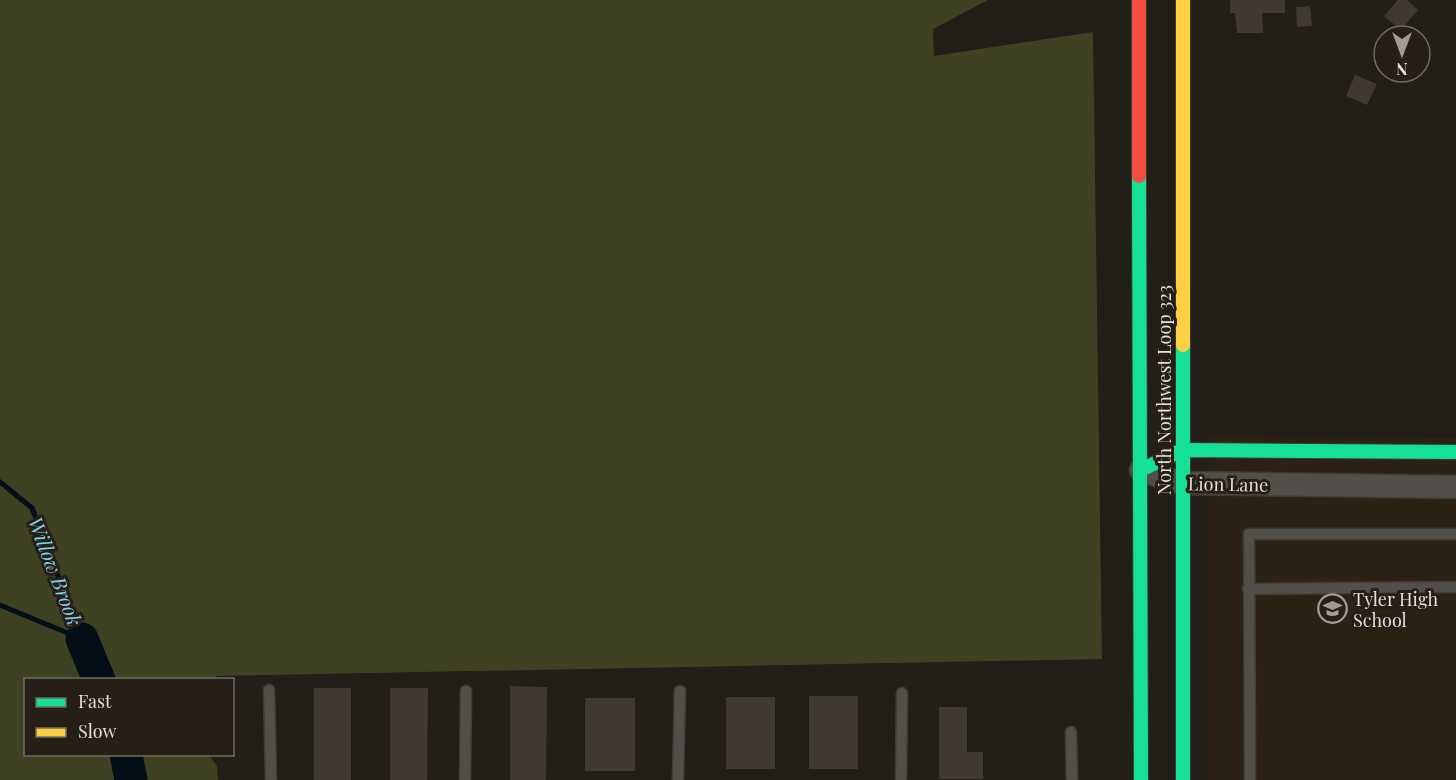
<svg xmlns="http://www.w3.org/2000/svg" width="1456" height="780" viewBox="0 0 1456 780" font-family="'Playfair Display',serif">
<rect width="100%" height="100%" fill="#221e18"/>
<path fill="#2c2214" d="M1208 435 1456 438V780H1208Z"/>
<path fill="#3f4123" d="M0 0H988L933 29 934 56 1093 32 1102 659 216 676 215 680H26V754L209 755 217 766 218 780H0Z"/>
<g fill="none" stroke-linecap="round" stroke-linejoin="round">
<g stroke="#030f16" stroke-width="5">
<path d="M0 482 32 508 82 639"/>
<path d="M0 605 82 639"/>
</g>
<g stroke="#030f16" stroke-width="33">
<path d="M82 639 99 680"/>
<path d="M126 754 131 780"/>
</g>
</g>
<g fill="#3f392f">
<path d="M1230 0H1285V13H1262L1263 33H1237L1235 13H1230Z"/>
<path d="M1398 0H1407L1418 10 1401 30 1384 16Z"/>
<path d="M1310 6 1312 26 1297 27 1296 7Z"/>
<path d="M1355 75 1377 84 1367 105 1346 96Z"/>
<path d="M510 686 547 687 546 780H510Z"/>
<rect x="314" y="688" width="37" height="92"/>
<path d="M390 688H428L427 780H390Z"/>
<rect x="809" y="696" width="49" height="73"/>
<rect x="726" y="697" width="49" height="72"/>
<rect x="585" y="698" width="50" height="73"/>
<path d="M939 707H967V752H983V779H939Z"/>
</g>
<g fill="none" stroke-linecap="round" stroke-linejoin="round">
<defs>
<g id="lane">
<path d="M1248 589 1456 587"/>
<path d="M269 690 271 780"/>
<path d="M1071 732 1072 780"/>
<path d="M465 780 466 691"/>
<path d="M678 780 680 691"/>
<path d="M901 780 902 693"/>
<path d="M1250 780 1249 534H1456"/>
</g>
<path id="street" d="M1141 470 1181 483 1456 487"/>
<g id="fast">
<path d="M1139 176 1141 780"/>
<path d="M1183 345V780"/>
<path d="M1141 470 1182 450 1456 452"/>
</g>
<path id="slow" d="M1183 0V345"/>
<path id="jam" d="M1139 0V176"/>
</defs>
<use href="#lane" stroke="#3e3b36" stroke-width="13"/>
<use href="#street" stroke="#3e3b36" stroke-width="25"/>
<use href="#fast" stroke="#3e3b36" stroke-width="16"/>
<use href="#slow" stroke="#3e3b36" stroke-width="16"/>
<use href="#jam" stroke="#3e3b36" stroke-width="16"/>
<use href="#lane" stroke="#524f4a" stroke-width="10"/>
<use href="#street" stroke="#524f4a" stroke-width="22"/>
<use href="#fast" stroke="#16e098" stroke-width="14"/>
<use href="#slow" stroke="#ffcf43" stroke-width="14"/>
<use href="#jam" stroke="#f24e42" stroke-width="14"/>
</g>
<defs>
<symbol id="school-ring" viewBox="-11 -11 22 22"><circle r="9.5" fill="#251f15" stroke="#a09b95" stroke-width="1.5"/><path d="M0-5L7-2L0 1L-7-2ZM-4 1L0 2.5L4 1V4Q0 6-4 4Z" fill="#a09b95"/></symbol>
</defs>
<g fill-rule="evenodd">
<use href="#school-ring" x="1316" y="592" width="33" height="33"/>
</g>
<g text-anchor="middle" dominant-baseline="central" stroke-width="6" stroke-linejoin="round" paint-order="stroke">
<g font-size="18" fill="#e4dfd8" stroke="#251f15">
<text transform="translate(1164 390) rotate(-90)">North Northwest Loop 323</text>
<text transform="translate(1228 484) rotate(1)">Lion Lane</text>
</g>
<g font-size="18" fill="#e4dfd8" stroke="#251f15" text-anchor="start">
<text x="1353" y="599">Tyler High<tspan x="1353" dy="21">School</tspan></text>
</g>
<g font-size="20" font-style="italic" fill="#81d1f0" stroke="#251f15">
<text transform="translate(56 571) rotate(69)">Willow Brook</text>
</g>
</g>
<rect x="24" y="678" width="210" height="78" fill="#251f15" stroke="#716c63" stroke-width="1.5"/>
<rect x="36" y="698" width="30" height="9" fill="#16e098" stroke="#716c63" stroke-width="1.5"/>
<text x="78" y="708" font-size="18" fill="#e4dfd8">Fast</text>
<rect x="36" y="728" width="30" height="9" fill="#ffcf43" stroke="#716c63" stroke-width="1.5"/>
<text x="78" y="738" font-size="18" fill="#e4dfd8">Slow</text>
<g transform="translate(1402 54) rotate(180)"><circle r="28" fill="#251f15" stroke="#716c63" stroke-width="1.5"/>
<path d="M0-4.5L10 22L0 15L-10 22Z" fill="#a09b95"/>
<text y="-9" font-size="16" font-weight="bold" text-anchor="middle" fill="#e4dfd8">N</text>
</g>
</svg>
